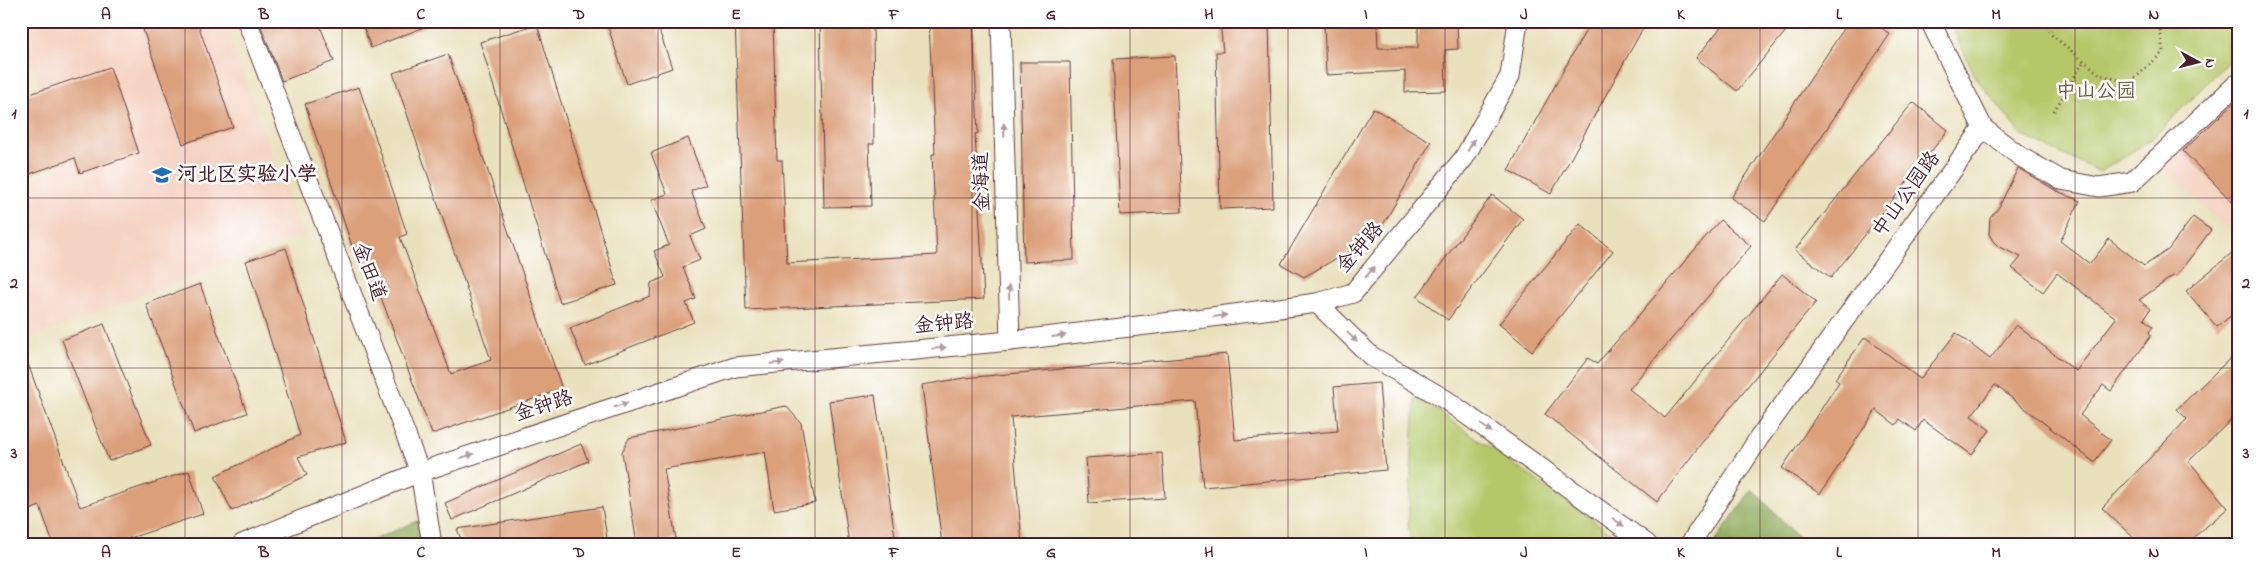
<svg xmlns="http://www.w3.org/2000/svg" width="2260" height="565" viewBox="0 0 2260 565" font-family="'Indie Flower','LXGW WenKai TC',sans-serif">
<rect width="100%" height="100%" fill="#fff"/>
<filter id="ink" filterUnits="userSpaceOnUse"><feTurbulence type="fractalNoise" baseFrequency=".02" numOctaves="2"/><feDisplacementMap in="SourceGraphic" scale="10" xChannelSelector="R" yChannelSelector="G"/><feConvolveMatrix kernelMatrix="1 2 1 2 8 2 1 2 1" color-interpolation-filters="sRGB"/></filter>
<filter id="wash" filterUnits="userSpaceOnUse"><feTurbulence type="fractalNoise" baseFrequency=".0096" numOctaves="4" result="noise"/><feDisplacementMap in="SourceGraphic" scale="20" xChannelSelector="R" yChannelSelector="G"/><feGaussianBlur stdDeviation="1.12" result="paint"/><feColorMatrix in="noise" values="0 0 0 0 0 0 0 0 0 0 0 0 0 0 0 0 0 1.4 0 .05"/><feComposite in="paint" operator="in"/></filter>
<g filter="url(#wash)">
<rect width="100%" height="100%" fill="#e9e0bc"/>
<g fill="#f5d3c2">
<path d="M21 21H223L303 235 28 339 21 319V183L66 166 21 31Z"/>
<path d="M2239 70V240L2152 157Z"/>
</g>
<g fill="#b6c76a" stroke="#80734a">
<path d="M1949 21H2239V50L2152 139 2100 172 2023 136 1976 78Z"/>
<path d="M1415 395 1627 544H1411L1408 525Z"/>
</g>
<g fill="#90ac5e" stroke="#6d6644">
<path d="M1752 489 1805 544H1713Z"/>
<path d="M417 521 421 544H364Z"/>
</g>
<g id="blocks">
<g fill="#db9f7a">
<path d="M167 21H197L233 127 183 144 143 30Z"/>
<path d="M259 21H318L334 61 282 81Z"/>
<path d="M361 21H437V22L371 48Z"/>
<path d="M606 21H656L672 68 627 84Z"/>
<path d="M735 21H773L777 160H782L787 263 937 255 932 154H935L929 21H973L978 133 975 134 984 299 746 310Z"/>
<path d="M820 21H873L874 144H869L871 206 824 207Z"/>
<path d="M1220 21H1269L1273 207 1220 209 1216 52H1223Z"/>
<path d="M1324 21H1377L1378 48H1418V21H1457L1458 49 1445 50 1446 91 1405 92V71L1326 75Z"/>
<path d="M1591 21H1647L1551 194 1508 170Z"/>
<path d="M1726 21H1794L1737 91 1696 58Z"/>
<path d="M1849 21H1872L1890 34 1765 221 1731 198Z"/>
<path d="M537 24 617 285 560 303 480 42Z"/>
<path d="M448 54 562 389 432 434 363 249 354 252 305 104 359 87 407 234 400 237 451 374 491 360 393 73Z"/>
<path d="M1175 56 1182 212 1120 215 1113 59Z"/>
<path d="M1020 62H1070L1074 260 1024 262Z"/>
<path d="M110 67 139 153 80 173 75 158 21 177V97Z"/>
<path d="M2239 98V209L2183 151Z"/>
<path d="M1913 102 1948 130 1831 278 1795 250Z"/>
<path d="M1373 108 1431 142 1380 230 1367 222 1351 250 1304 277 1281 264Z"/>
<path d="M688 138 706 185 691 191 706 229 690 236 700 260 683 267 696 299 686 303 694 322 585 365 570 328 650 296 651 283 665 277 654 251 669 245 651 200 667 194 651 153Z"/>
<path d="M2018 168 2055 190 2080 201 2060 241 2090 264 2109 239 2144 266 2168 250 2193 217 2211 230 2175 278 2173 276 2139 300 2150 309 2144 319 2153 327 2149 332 2151 336 2111 391 2103 385 2080 415 2111 440 2094 462 1995 385 1971 416 1990 430 1972 455 1923 420 1916 431 1900 419 1896 425 1876 410 1820 494 1782 468 1839 382 1835 379 1865 337 1920 379 1956 333 1990 359 2016 325 2076 371 2116 318 2057 273 2043 292 2012 268 2021 257 1999 247 1993 241 1989 234 1990 218 1999 207Z"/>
<path d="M1492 195 1523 219 1448 320 1417 297Z"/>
<path d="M1720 220 1751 246 1629 389 1665 418 1782 274 1816 302 1700 445 1657 502 1545 414 1588 358 1597 364Z"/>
<path d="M1580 224 1613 251 1532 351 1499 324Z"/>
<path d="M2239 247V309L2217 327 2186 291Z"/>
<path d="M286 248 346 442 298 457 307 475 232 511 215 476 300 435 246 261Z"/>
<path d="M200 284 247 413 194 433 146 304Z"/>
<path d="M104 324 151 445 109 461 62 340Z"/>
<path d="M21 350H23L80 507 189 471 203 514 112 544H53L40 506 25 512 21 503Z"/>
<path d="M2239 350V412L2189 461 2228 508 2186 544H2140L2102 508 2187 419 2177 409Z"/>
<path d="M1227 354 1235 440 1338 431 1334 387 1379 383 1386 470 1203 487 1195 401 1011 417 1022 544H942L922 385 964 378Z"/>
<path d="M875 395 896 544H849L829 401Z"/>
<path d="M786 406 801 423 815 503 774 510 765 452 664 469 676 539 637 544 622 452 629 438Z"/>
<path d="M581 444 588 461 452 520 445 503Z"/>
<path d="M1162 453 1165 498 1089 503 1086 458Z"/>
<path d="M602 507 608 544H463L457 529Z"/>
</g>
</g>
</g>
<g filter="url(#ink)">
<use href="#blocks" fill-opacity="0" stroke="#623c41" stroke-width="1"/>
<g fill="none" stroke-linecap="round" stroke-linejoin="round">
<defs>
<g id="minor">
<path d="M247 21 420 472 432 544"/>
<path d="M1001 21 1010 341"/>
<path d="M1930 21 1983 128 2021 157 2061 180 2099 187 2132 182 2239 82"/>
<path d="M1317 303 1371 356 1446 400 1647 544"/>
<path d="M242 544 420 472 735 367 1010 341 1189 320 1317 303 1353 293 1464 158 1510 76 1518 21"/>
<path d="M1690 544 1759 438 1983 128"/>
</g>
</defs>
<use href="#minor" stroke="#623c41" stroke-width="21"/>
<g stroke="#623c41" stroke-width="3" stroke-dasharray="1 4" stroke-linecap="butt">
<path d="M2046 21 2052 35 2101 75 2130 83 2163 52 2159 21"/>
<path d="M2054 111 2084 61"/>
</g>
<use href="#minor" stroke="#fff" stroke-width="19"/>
</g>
<defs><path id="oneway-solid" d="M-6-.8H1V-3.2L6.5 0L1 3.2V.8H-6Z" transform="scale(1.25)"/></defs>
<g fill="#ae9aa0">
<use href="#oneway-solid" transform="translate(1004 130) rotate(-92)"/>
<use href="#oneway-solid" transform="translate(1471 145) rotate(-61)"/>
<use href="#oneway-solid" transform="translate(1370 272) rotate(-50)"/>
<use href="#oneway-solid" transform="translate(1009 292) rotate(-92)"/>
<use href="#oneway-solid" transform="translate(1220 316) rotate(-8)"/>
<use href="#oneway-solid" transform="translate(1059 336) rotate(-7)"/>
<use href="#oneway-solid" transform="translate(1352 337) rotate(44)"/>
<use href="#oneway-solid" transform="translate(939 348) rotate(-5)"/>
<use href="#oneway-solid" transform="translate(777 363) rotate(-5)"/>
<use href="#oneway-solid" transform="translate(621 405) rotate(-18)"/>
<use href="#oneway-solid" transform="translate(1486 428) rotate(35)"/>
<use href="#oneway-solid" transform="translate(467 456) rotate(-18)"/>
<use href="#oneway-solid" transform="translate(1618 522) rotate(35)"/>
</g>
</g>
<path fill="none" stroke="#4a1f2b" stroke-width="1" stroke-opacity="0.55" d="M185 21V544M342 21V544M500 21V544M658 21V544M815 21V544M972 21V544M1130 21V544M1288 21V544M1445 21V544M1602 21V544M1760 21V544M1918 21V544M2075 21V544M21 198H2239M21 368H2239"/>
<defs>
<symbol id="school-bare" viewBox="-9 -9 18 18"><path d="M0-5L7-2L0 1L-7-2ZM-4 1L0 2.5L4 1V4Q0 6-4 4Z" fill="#1f6fb2" stroke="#fff" stroke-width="2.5" paint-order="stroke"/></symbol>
</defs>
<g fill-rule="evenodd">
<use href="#school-bare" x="148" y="161" width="28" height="28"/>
</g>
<g text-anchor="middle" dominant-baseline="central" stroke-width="5" stroke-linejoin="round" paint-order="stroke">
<g font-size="20" fill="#705a41" stroke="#fff">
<text x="2096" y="92">中山公园</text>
</g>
<g font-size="20" font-weight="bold" fill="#4a1f2b" stroke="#fff" text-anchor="start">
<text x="177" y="175">河北区实验小学</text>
</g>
<g font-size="20" fill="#4a1f2b" stroke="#fff">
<text transform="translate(983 182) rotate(-92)">金海道</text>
<text transform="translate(1907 195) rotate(-54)">中山公园路</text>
<text transform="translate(1361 248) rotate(-49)">金钟路</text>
<text transform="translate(368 272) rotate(69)">金田道</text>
<text transform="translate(944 325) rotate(-5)">金钟路</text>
<text transform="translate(544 407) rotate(-18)">金钟路</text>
</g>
</g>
<rect width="2260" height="565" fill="none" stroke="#fff" stroke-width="55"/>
<g transform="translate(2198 62) rotate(97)" stroke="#ffffff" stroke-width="4" paint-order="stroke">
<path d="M0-4L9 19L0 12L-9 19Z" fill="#4a1f2b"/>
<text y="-8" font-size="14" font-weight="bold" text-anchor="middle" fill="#4a1f2b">N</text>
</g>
<rect x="28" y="28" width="2204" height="510" fill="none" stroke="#4a1f2b" stroke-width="2"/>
<g font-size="16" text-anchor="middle" font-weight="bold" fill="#4a1f2b">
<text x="106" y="19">A</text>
<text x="264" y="19">B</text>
<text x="421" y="19">C</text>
<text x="579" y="19">D</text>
<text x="736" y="19">E</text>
<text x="894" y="19">F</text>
<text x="1051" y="19">G</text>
<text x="1209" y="19">H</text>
<text x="1366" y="19">I</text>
<text x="1524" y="19">J</text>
<text x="1681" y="19">K</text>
<text x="1839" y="19">L</text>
<text x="1996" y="19">M</text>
<text x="2154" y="19">N</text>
<text x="14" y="118">1</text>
<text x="2246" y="118">1</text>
<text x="14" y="288">2</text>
<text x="2246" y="288">2</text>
<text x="14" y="458">3</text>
<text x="2246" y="458">3</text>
<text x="106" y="557">A</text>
<text x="264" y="557">B</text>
<text x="421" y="557">C</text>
<text x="579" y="557">D</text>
<text x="736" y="557">E</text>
<text x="894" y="557">F</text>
<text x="1051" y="557">G</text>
<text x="1209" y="557">H</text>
<text x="1366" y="557">I</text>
<text x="1524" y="557">J</text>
<text x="1681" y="557">K</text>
<text x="1839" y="557">L</text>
<text x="1996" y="557">M</text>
<text x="2154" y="557">N</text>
</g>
</svg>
